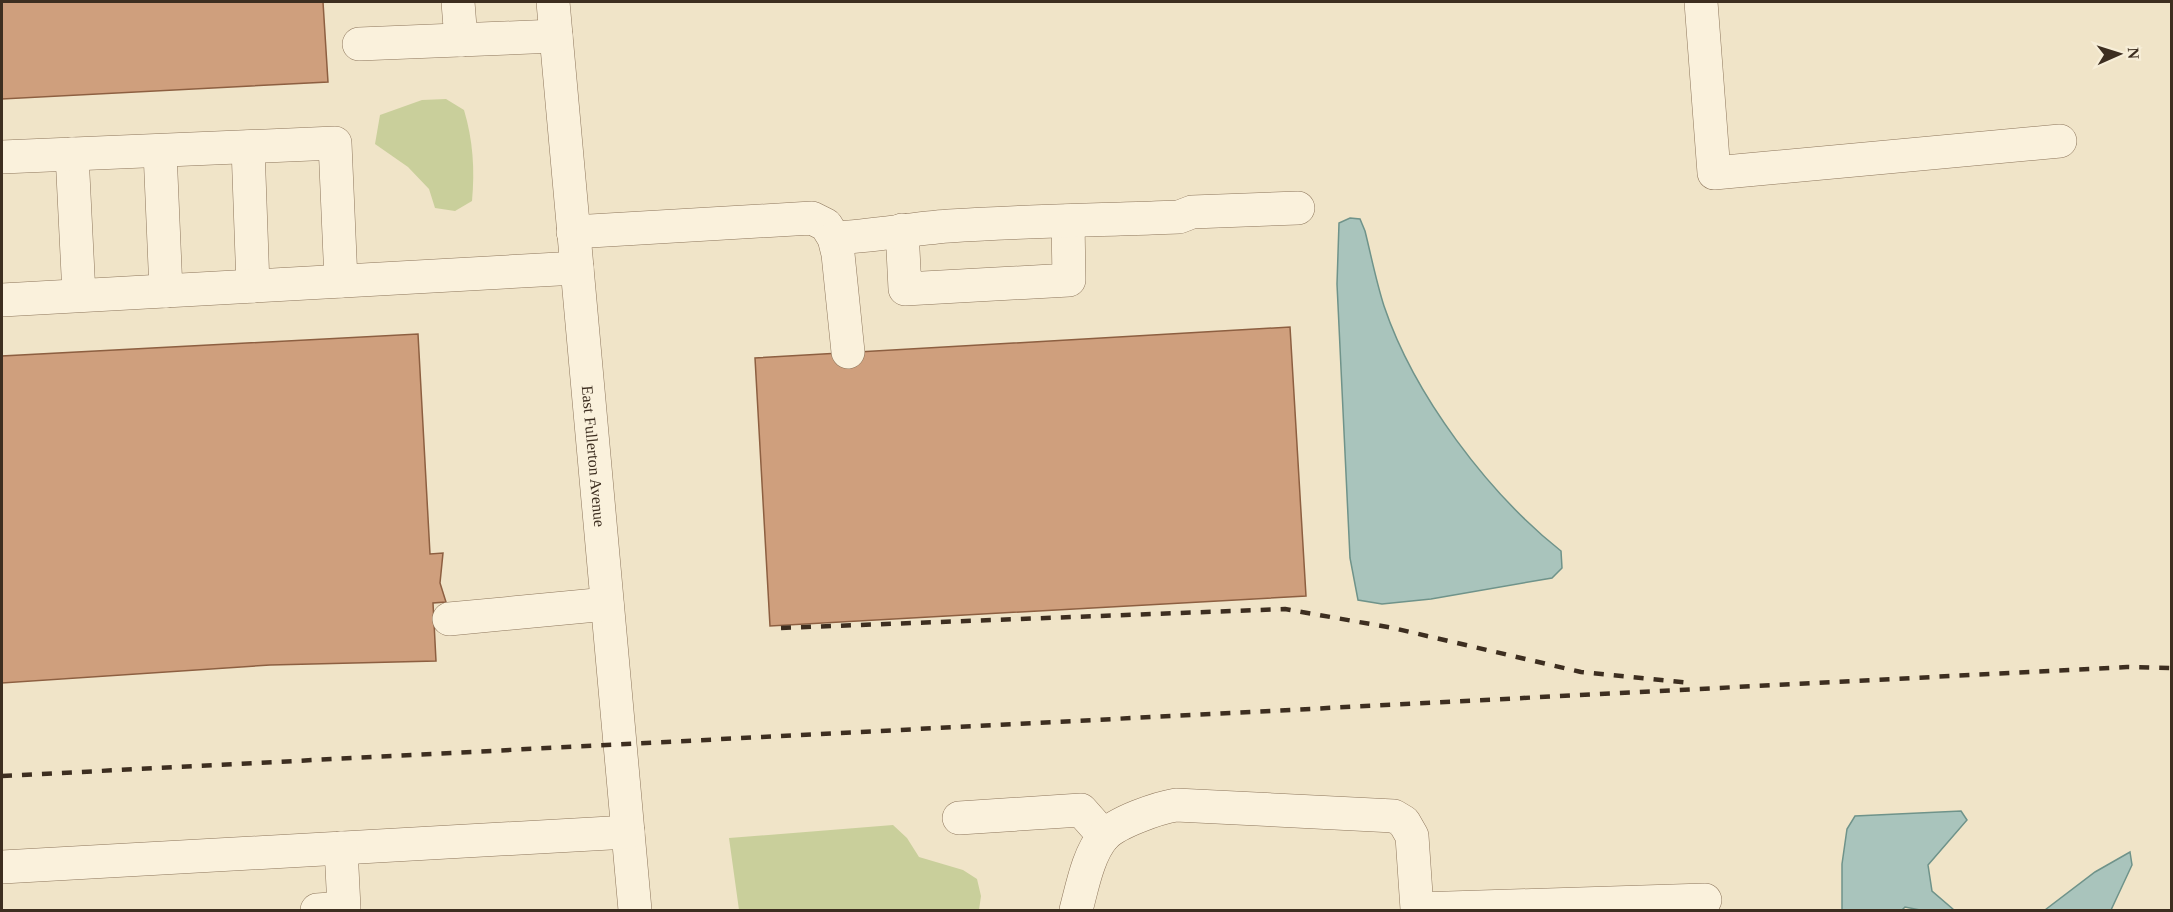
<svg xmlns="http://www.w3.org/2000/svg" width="2173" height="912" viewBox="0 0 2173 912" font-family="'Times New Roman',serif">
<rect width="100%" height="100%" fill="#f0e4c8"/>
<g fill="#c9cf9b">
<path d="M446 99 464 110C473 140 475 170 472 201L455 211 435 208 429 189 408 167 375 144 380 115 422 100Z"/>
<path d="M893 825 907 838 919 857 963 870 977 879 981 896 979 910H739L729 838Z"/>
</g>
<g fill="#a9c4bc" stroke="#6f938a" stroke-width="1.5">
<path d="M1350 218 1360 219 1365 231C1371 255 1376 281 1384 306 1414 395 1488 493 1561 551L1562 568 1552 578 1431 599 1382 604 1358 600 1350 558 1337 284 1339 223Z"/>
<path d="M1961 811 1967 820 1928 865 1932 891 1954 910H1920L1905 907 1902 910H1842V864L1847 829 1855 816Z"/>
<path d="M2130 852 2132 865 2111 910H2045L2095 872Z"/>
</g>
<g fill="#cf9f7d" stroke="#8d5f41" stroke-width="1.5">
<path d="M2 2H323L328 82 2 99Z"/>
<path d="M1290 327 1306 596 770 626 755 358Z"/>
<path d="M418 334 430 554 443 553 440 583 446 602 433 603 436 661 270 665 2 683V356Z"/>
</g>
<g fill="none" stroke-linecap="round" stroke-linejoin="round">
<defs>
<g id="minor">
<path d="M458 2 461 40"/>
<path id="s1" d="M553 2 635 910"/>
<path d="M1701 2 1714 173 2060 141"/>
<path d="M359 44 556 36"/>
<path d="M248 147 253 286"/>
<path d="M160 151 166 291"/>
<path d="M72 154 79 295"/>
<path d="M2 157 335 143 341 281"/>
<path d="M902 230 905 289 1069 280 1068 221"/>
<path d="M573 232 812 218 826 225 834 238 838 254 848 352"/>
<path d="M834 238C873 236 910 229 949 226 1025 221 1102 220 1179 217L1192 212 1298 208"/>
<path d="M2 300 577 268"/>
<path d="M449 619 607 604"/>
<path d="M959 818 1081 810 1104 836"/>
<path d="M2 867 628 832"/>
<path d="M317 910 344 908 341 848"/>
<path d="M1076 910C1082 888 1088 854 1104 836 1117 822 1158 808 1176 805L1394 816 1404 822 1412 836 1417 909 1705 900"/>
</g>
</defs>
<use href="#minor" stroke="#8d765c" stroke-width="34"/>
<use href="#minor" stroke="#faf1dc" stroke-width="33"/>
<g stroke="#3d2e20" stroke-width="4.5" stroke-dasharray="10 10" stroke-linecap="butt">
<path d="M781 628 1285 609 1393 628 1581 672 1692 683"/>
<path d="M2 776 2127 667 2172 668"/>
</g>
</g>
<g text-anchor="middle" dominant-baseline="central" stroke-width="6" stroke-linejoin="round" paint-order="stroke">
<g font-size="16" fill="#3d2e20" stroke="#f7eed8">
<text stroke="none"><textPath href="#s1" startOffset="456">East Fullerton Avenue</textPath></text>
</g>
</g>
<rect width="2173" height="912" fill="none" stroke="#3d2e20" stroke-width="6"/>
<g transform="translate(2119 54) rotate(87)" stroke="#f7eed8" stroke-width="4.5" paint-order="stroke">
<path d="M0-4.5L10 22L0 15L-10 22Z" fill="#3d2e20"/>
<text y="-9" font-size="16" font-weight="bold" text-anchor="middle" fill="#3d2e20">N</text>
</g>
</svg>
